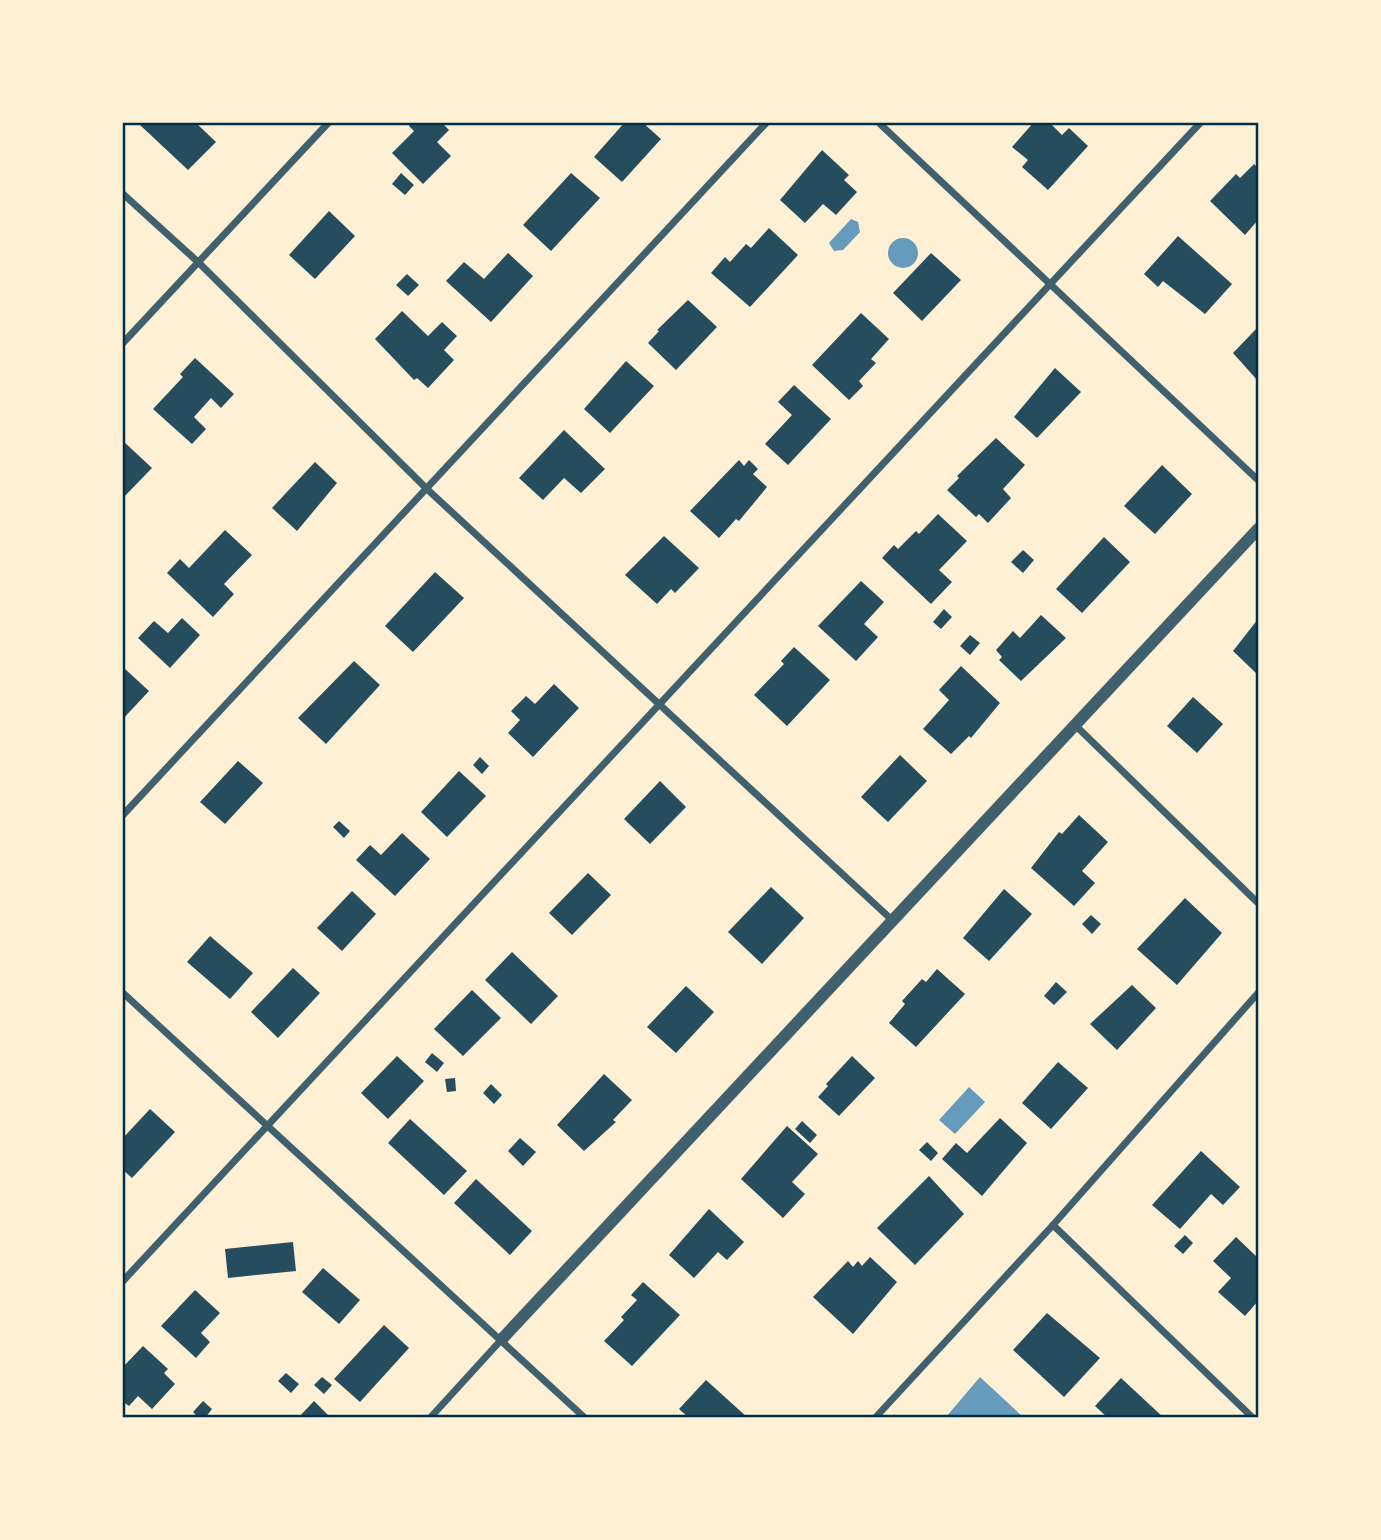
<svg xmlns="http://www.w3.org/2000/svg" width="1381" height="1540" viewBox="0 0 1381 1540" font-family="'Source Sans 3',sans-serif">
<rect width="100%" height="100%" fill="#fdf0d5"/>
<g fill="#669bbc">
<path d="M851 219 858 222 860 232 843 250 834 251 829 243Z"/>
<circle cx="903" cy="253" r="15"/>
<path d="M969 1087 985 1102 955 1134 939 1120Z"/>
<path d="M980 1377 1023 1417H946Z"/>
</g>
<g fill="#264d5e">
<path d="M142 122H195L216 142 188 170 140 125Z"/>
<path d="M412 122H441L449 130 437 142 451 156 423 184 392 153 414 131 409 126Z"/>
<path d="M625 122H642L661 139 622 182 594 157Z"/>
<path d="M1034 122H1049L1062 135 1069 128 1088 146 1048 190 1022 167 1028 160 1012 147Z"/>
<path d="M822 150 849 175 844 180 857 192 836 215 823 204 805 223 780 200Z"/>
<path d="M1254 164 1258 168V220L1245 235 1210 201 1236 174 1240 178Z"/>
<path d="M401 173 414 185 405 195 392 184Z"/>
<path d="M571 173 600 198 551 251 523 225Z"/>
<path d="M329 211 355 236 315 279 289 255Z"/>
<path d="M769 228 798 255 750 307 711 273 725 257 730 262 746 244 751 248Z"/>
<path d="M1178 236 1232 284 1205 314 1163 281 1158 287 1144 274Z"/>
<path d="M508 253 533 276 491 322 446 281 464 262 484 279Z"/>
<path d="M931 253 961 280 922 321 893 293Z"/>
<path d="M407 274 419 285 408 296 396 285Z"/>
<path d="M688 300 717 327 676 370 648 343 659 331 657 330Z"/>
<path d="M402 311 428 336 442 322 457 336 444 350 454 360 428 388 417 378 414 380 375 339Z"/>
<path d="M861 313 889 339 871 359 876 363 859 381 863 386 849 400 812 365Z"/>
<path d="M1258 327V381L1233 353Z"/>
<path d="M195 358 234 394 221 408 211 398 194 417 206 429 192 444 153 409 183 377 180 374Z"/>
<path d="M626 361 654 386 610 433 584 409Z"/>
<path d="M1055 368 1081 392 1037 438 1014 417Z"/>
<path d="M794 385 831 419 788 465 765 444 792 415 778 402Z"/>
<path d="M564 430 605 469 581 493 564 478 543 500 519 478Z"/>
<path d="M996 438 1025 465 1003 489 1011 498 988 523 979 514 976 517 947 490 959 478 957 476Z"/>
<path d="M122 440 152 468 122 499Z"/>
<path d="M739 460 744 466 749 460 758 469 753 474 767 487 739 521 736 519 719 538 690 511Z"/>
<path d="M315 462 337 483 297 531 272 508Z"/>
<path d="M1162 465 1192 494 1155 534 1124 506Z"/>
<path d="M938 514 967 541 939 570 952 582 931 604 882 558 894 545 898 549 916 531 919 534Z"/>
<path d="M225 530 252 555 224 584 234 594 213 617 167 573 180 559 189 568Z"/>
<path d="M664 536 699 568 675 593 671 589 657 604 625 575Z"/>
<path d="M1104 537 1130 562 1082 613 1056 589Z"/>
<path d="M1023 550 1034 560 1023 573 1011 562Z"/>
<path d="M435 572 464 598 413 652 385 626Z"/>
<path d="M861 581 884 602 864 624 878 637 856 661 818 626Z"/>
<path d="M944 609 952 617 941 629 933 622Z"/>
<path d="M1041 615 1066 638 1021 681 999 660 1002 657 996 650 1013 631 1020 638Z"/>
<path d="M182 618 200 635 170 668 138 638 154 621 168 633Z"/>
<path d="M1258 619V675L1233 651Z"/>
<path d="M970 635 980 643 970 655 960 646Z"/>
<path d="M794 647 830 680 787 726 754 695 784 664 781 661Z"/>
<path d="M354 661 380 685 326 744 298 718Z"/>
<path d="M961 666 1000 703 971 738 969 736 951 754 923 729 949 700 939 690Z"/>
<path d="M124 668 149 691 122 720V670Z"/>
<path d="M554 684 579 708 533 757 508 733 520 720 511 711 526 696 535 704Z"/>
<path d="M1193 697 1223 724 1197 753 1167 726Z"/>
<path d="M900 755 927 781 888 822 861 797Z"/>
<path d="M480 757 489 766 482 774 473 765Z"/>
<path d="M238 761 263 783 225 824 200 802Z"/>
<path d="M459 771 486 796 447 837 421 812Z"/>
<path d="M660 781 686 807 650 844 624 819Z"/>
<path d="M1079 815 1108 842 1082 871 1095 883 1074 906 1031 868 1059 832 1062 834Z"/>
<path d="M339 821 350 831 344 838 333 827Z"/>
<path d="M402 833 430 859 395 896 356 860 370 845 381 855Z"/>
<path d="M588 873 611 895 572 935 549 913Z"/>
<path d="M771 887 804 918 762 964 728 932Z"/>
<path d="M1004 889 1032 914 989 961 963 938Z"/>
<path d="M352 891 376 914 342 951 317 928Z"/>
<path d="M1185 898 1222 933 1177 985 1137 949Z"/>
<path d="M1091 915 1101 924 1092 934 1082 924Z"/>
<path d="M210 936 253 973 230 999 187 962Z"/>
<path d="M512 952 558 996 531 1024 485 980Z"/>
<path d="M293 968 320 993 278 1038 251 1012Z"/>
<path d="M937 969 965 994 916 1047 889 1023 905 1004 902 1001 922 979 926 982Z"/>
<path d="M1056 982 1067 992 1054 1005 1044 996Z"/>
<path d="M1132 985 1156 1008 1117 1050 1090 1024Z"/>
<path d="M686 986 714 1012 676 1053 647 1027Z"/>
<path d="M472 990 501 1018 463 1056 434 1029Z"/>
<path d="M432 1053 444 1063 437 1072 425 1062Z"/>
<path d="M397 1056 424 1081 388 1119 361 1093Z"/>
<path d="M852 1056 875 1078 839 1116 818 1097 828 1086 826 1084Z"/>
<path d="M1058 1062 1088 1088 1051 1129 1022 1103Z"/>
<path d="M604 1074 632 1100 613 1120 616 1122 584 1151 557 1125Z"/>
<path d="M455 1078 456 1091 447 1092 445 1079Z"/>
<path d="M491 1084 502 1095 494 1104 483 1093Z"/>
<path d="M150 1109 175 1132 132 1178 122 1169V1139Z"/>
<path d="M1000 1118 1027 1143 982 1196 942 1159 956 1143 967 1153Z"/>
<path d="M410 1119 467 1171 444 1195 388 1143Z"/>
<path d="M802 1121 817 1135 810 1143 795 1129Z"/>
<path d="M787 1126 818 1154 792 1182 805 1194 783 1218 741 1179Z"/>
<path d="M520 1138 536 1152 523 1166 508 1151Z"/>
<path d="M927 1142 938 1153 931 1161 919 1150Z"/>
<path d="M1201 1151 1240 1187 1223 1205 1211 1194 1180 1229 1152 1205Z"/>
<path d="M929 1176 964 1214 915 1265 877 1228Z"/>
<path d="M476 1179 532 1231 510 1255 454 1203Z"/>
<path d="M709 1209 744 1242 727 1260 718 1252 694 1278 669 1255Z"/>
<path d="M1185 1235 1193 1243 1183 1254 1174 1246Z"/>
<path d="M1236 1237 1258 1258V1301L1245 1316 1218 1292 1231 1278 1213 1261Z"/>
<path d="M293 1242 296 1271 228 1278 225 1249Z"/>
<path d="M870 1257 897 1282 853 1334 813 1297 848 1261 853 1267 858 1261 862 1266Z"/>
<path d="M323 1268 360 1300 339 1324 302 1292Z"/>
<path d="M643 1282 680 1315 632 1366 604 1341 624 1320 621 1317 637 1300 631 1295Z"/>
<path d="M195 1290 220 1313 201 1333 210 1342 196 1358 161 1326Z"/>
<path d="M1047 1313 1100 1358 1064 1397 1013 1350Z"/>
<path d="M384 1325 409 1348 360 1402 334 1379Z"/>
<path d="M143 1346 168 1369 164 1373 175 1384 152 1409 138 1396 129 1406 122 1401V1368Z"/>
<path d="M286 1373 299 1384 291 1393 278 1381Z"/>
<path d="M322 1377 332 1385 324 1394 314 1385Z"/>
<path d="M1121 1378 1164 1418H1108L1095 1406Z"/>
<path d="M706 1380 748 1418H689L679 1409Z"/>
<path d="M203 1401 212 1409 205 1418H199L193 1412Z"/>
<path d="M314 1401 331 1418H298Z"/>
</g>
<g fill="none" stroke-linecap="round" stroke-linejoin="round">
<g stroke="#3f606c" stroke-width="7">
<path d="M878 122 1258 480"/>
<path d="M122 193 198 262 428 490 892 920"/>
<path d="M122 344 329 122"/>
<path d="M1074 724 1258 903"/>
<path d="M122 816 767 122"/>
<path d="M122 992 585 1418"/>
<path d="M1053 1225 1253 1418"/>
<path d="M122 1282 1201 122"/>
<path d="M430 1418 502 1339"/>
<path d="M875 1418 1053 1225 1258 993"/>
</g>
<path stroke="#3f606c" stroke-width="12" d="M502 1339 1258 529"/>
</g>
<rect width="1381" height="1540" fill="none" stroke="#fdf0d5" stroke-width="248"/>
<rect x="124" y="124" width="1133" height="1292" fill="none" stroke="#003049" stroke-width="2.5"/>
</svg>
